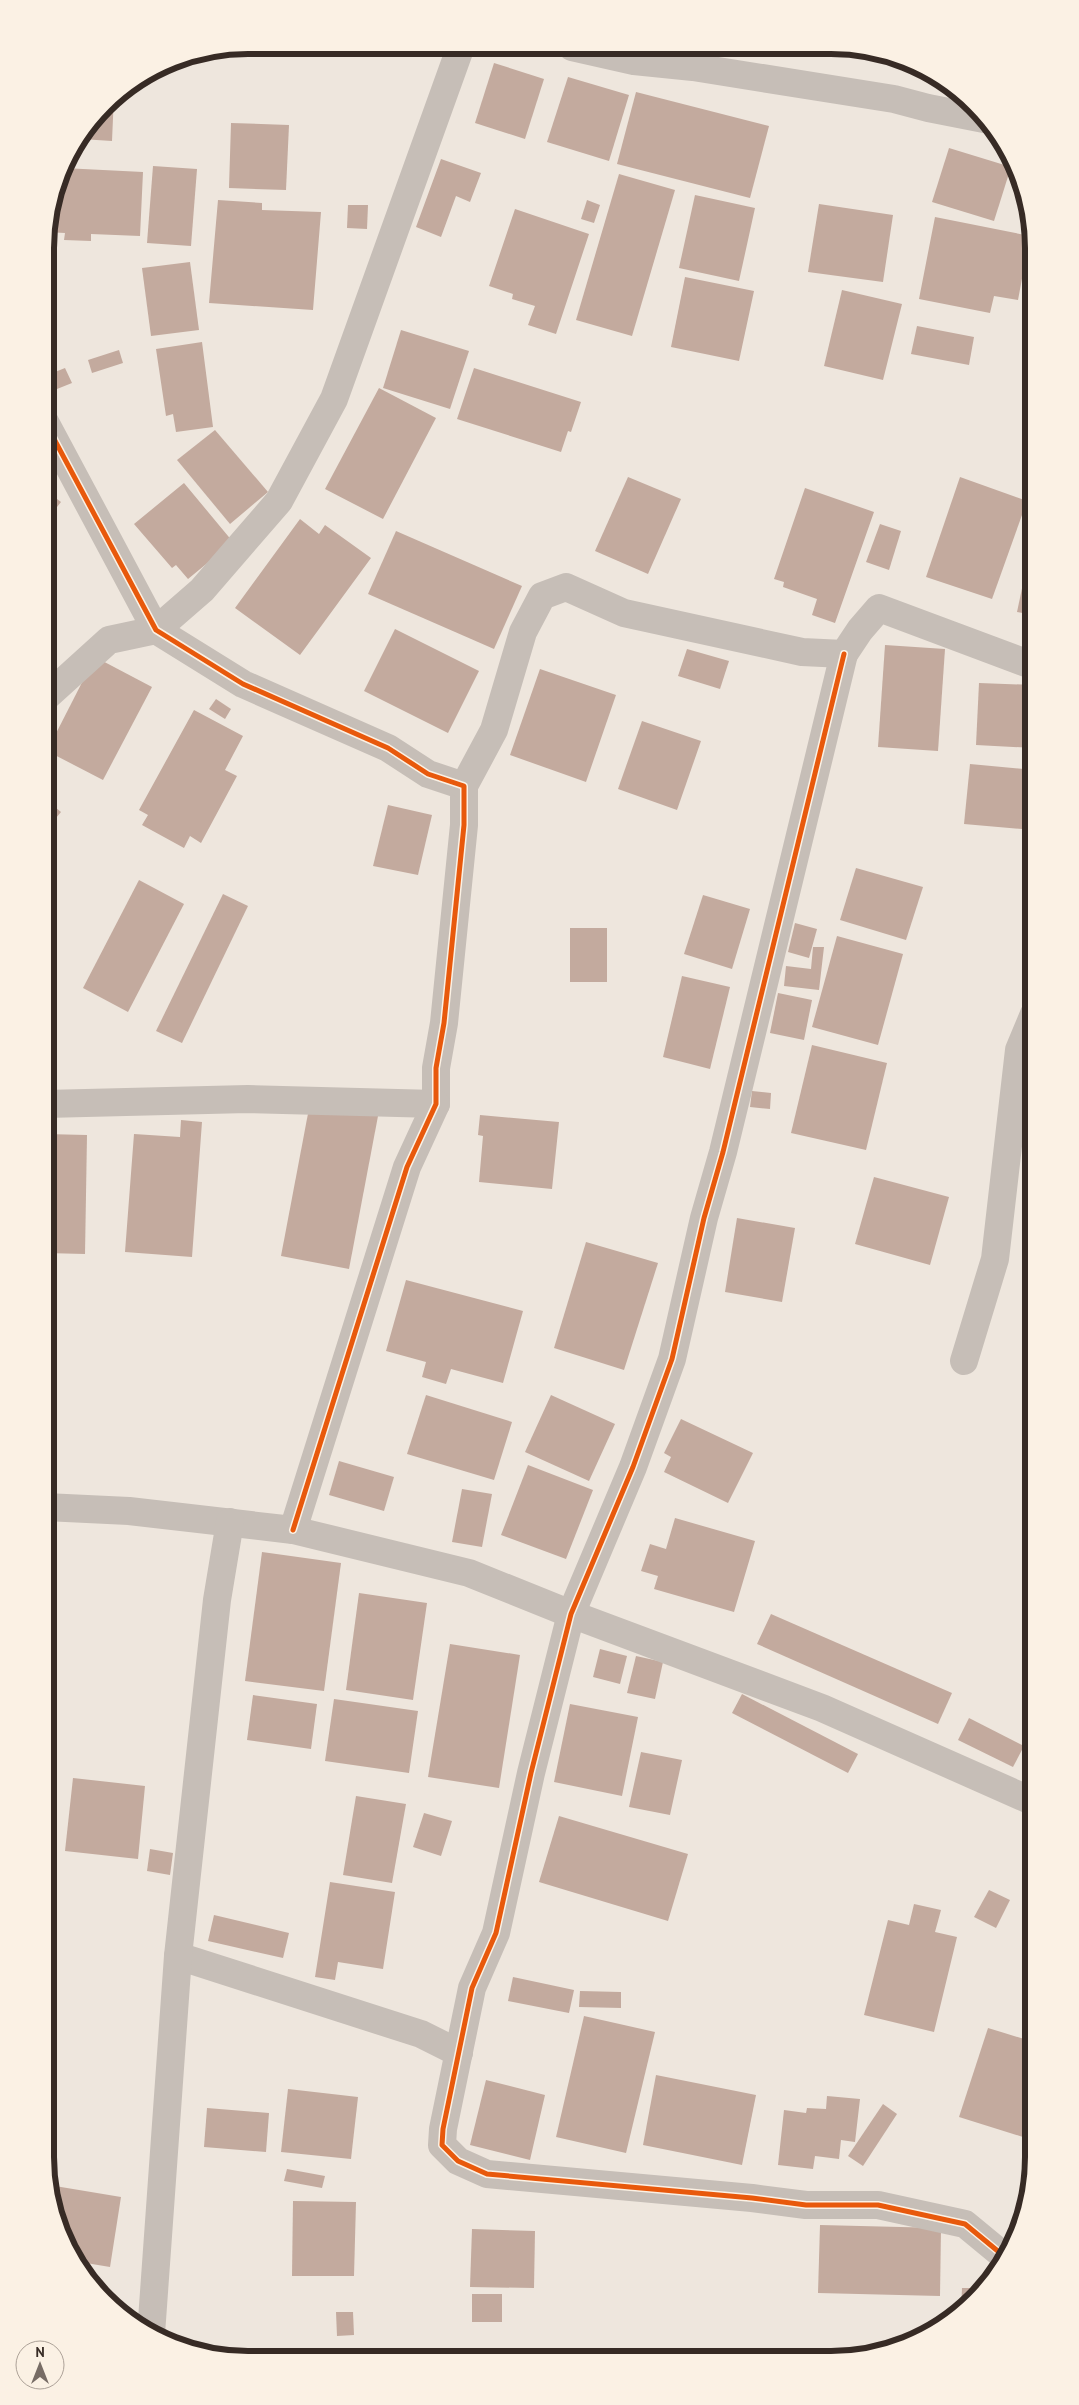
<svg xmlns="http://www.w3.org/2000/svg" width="1079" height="2405" viewBox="0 0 1079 2405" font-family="'PT Sans',sans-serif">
<rect width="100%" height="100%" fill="#eee6dd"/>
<g fill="#c3aa9e">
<path d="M494 63 544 79 525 139 475 123Z"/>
<path d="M568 77 629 95 609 161 547 142Z"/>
<path d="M636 92 769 126 750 198 617 164Z"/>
<path d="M114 95 112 141 81 139 114 96Z"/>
<path d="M231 123 289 125 286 190 229 188Z"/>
<path d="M949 148 1011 167 994 221 932 202Z"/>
<path d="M441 159 481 173 470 202 456 196 441 237 416 227Z"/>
<path d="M153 166 197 169 191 246 147 243Z"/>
<path d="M63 168 143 172 140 236 91 234V241L64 240 65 233 46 232Z"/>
<path d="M619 174 675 190 632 336 576 320Z"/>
<path d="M695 195 755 208 739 281 679 268Z"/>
<path d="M218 200 262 203V210L321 212 313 310 209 303Z"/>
<path d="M587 200 600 205 594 223 581 219Z"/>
<path d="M819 204 893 215 883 282 808 272Z"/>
<path d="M348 205H368L367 229 347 228Z"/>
<path d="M515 209 589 234 556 334 528 325 535 306 512 299 513 294 489 286Z"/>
<path d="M935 217 1030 236 1018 300 994 296 990 313 919 299Z"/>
<path d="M190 262 199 330 151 336 142 268Z"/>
<path d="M685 277 754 291 739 361 671 347Z"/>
<path d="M842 290 902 304 883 380 824 366Z"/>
<path d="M917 326 974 337 969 365 911 354Z"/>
<path d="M401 330 469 351 450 409 383 388Z"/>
<path d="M202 342 213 427 176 432 173 414 166 416 156 349Z"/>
<path d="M119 350 123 363 92 373 88 360Z"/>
<path d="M65 368 72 383 57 389 50 374Z"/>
<path d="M474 368 581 402 571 432 568 431 561 452 457 419Z"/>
<path d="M379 388 436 418 383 519 325 489Z"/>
<path d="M215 430 268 492 230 524 177 460Z"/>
<path d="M628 477 681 499 648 574 595 551Z"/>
<path d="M960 477 1027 501 992 599 926 577Z"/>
<path d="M184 483 233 542 188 579 176 565 172 568 134 524Z"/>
<path d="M805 488 874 512 835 623 812 615 817 599 783 587 784 582 774 579Z"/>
<path d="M45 490 61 502 45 522Z"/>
<path d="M300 519 319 534 325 525 371 558 300 655 235 608Z"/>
<path d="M880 524 901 531 889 570 866 562Z"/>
<path d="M396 531 522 586 494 649 368 594Z"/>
<path d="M1032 541 1034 542V615L1017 612Z"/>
<path d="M395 629 479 671 448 733 364 691Z"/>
<path d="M885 645 945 649 938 751 878 747Z"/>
<path d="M687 649 729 661 720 689 678 676Z"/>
<path d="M95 657 152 687 103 780 47 751Z"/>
<path d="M45 663 56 671 45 687Z"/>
<path d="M540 669 616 695 586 782 510 755Z"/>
<path d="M979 683 1034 685V748L976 745Z"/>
<path d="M216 699 231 709 225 719 209 709Z"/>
<path d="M194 710 243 736 225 770 237 776 201 843 190 836 184 848 142 825 148 815 139 810Z"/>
<path d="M642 721 701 741 677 810 618 789Z"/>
<path d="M970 764 1034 770V830L964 824Z"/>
<path d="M45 799 61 812 45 831Z"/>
<path d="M388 805 432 815 418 875 373 866Z"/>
<path d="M856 868 923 887 906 940 840 920Z"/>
<path d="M139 880 184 904 128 1012 83 988Z"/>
<path d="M223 894 248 906 182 1043 156 1031Z"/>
<path d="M703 895 750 909 732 969 684 954Z"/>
<path d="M795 923 817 929 809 958 788 952Z"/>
<rect x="570" y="928" width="37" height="54"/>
<path d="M837 936 903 954 878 1045 812 1027Z"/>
<path d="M813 947H824L819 990 784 986 786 966 811 969Z"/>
<path d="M682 976 730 987 710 1069 663 1057Z"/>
<path d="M778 993 812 1000 804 1040 770 1033Z"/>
<path d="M812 1045 887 1063 866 1150 791 1133Z"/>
<path d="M752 1091 771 1093 770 1109 750 1107Z"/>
<path d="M310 1103 378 1116 349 1269 281 1256Z"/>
<path d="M480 1115 559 1122 552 1189 479 1182 483 1136 478 1135Z"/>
<path d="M181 1120 202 1122 192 1257 125 1252 134 1134 180 1137Z"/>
<path d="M45 1134 87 1135 85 1254 45 1253Z"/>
<path d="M874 1177 949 1197 930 1265 855 1244Z"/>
<path d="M737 1218 795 1228 782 1302 725 1292Z"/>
<path d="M586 1242 658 1263 624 1370 554 1348Z"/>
<path d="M406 1280 523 1311 503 1383 451 1369 446 1384 422 1377 426 1362 386 1351Z"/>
<path d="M426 1395 512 1422 494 1480 407 1454Z"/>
<path d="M551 1395 615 1424 589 1481 525 1452Z"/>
<path d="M681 1419 753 1453 728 1503 664 1472 671 1457 664 1453Z"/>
<path d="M339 1461 394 1477 384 1511 329 1495Z"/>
<path d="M528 1465 593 1490 566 1559 501 1535Z"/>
<path d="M462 1489 492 1494 482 1547 452 1542Z"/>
<path d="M675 1518 755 1541 734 1612 654 1589 658 1576 641 1571 650 1544 666 1549Z"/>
<path d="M262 1552 341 1563 324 1691 245 1681Z"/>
<path d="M359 1593 427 1603 413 1700 346 1690Z"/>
<path d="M771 1614 952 1693 938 1724 757 1644Z"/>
<path d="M450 1644 520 1655 499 1788 428 1777Z"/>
<path d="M600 1649 627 1656 620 1684 593 1677Z"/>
<path d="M636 1656 663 1662 655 1699 627 1693Z"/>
<path d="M742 1694 858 1754 848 1773 732 1713Z"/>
<path d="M253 1695 317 1704 311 1749 247 1740Z"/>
<path d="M334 1699 418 1711 409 1773 325 1761Z"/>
<path d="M570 1704 638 1717 622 1796 554 1782Z"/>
<path d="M969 1718 1024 1746 1013 1767 958 1740Z"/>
<path d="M641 1752 682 1760 670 1815 629 1807Z"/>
<path d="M45 1766H48L47 1791H45Z"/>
<path d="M73 1778 145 1786 138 1859 65 1851Z"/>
<path d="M356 1796 406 1804 392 1883 343 1875Z"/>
<path d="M424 1813 452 1821 441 1856 413 1847Z"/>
<path d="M559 1816 688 1854 668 1921 539 1882Z"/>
<path d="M150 1849 173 1853 170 1875 147 1871Z"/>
<path d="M330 1882 395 1892 383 1969 338 1962 335 1980 315 1977Z"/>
<path d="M989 1890 1010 1900 996 1928 974 1917Z"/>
<path d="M914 1904 941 1910 935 1932 957 1937 934 2032 864 2015 888 1920 909 1925Z"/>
<path d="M214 1915 289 1933 283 1958 208 1941Z"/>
<path d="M1033 1951H1034V1995L1024 1993Z"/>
<path d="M513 1977 574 1990 569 2013 508 2001Z"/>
<path d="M580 1991 621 1992V2008L579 2007Z"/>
<path d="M584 2016 655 2032 626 2153 556 2137Z"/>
<path d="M988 2028 1034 2042V2104L1023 2137 959 2117Z"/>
<path d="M656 2075 756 2095 742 2165 643 2145Z"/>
<path d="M486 2080 545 2095 530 2160 470 2145Z"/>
<path d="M288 2089 358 2097 351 2159 281 2152Z"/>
<path d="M827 2096 860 2099 855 2142 841 2140 839 2159 815 2156 813 2169 778 2165 784 2110 806 2113 807 2108 826 2109Z"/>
<path d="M883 2104 897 2114 863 2166 848 2156Z"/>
<path d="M207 2108 269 2113 266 2152 204 2147Z"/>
<path d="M287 2169 325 2176 322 2188 284 2181Z"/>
<path d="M49 2185 121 2197 110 2267 74 2261 72 2259 52 2210Z"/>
<path d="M293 2201 356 2202 354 2276H292Z"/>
<path d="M820 2225 941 2228 940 2296 818 2293Z"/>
<path d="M472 2229 535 2231 534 2288 470 2287Z"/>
<path d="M91 2282 100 2283 99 2292Z"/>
<path d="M962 2288H985L961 2310Z"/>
<rect x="472" y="2294" width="30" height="28"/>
<path d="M336 2312H353L354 2335 337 2336Z"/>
</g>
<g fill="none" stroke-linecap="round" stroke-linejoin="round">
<g stroke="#c6beb7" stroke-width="28">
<path d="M572 47 634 61 693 67 894 99 928 108 984 119"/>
<path d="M45 422 156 630 243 684 388 748 428 774 464 786V825L444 1023 436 1068V1104L407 1167 293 1530"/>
<path d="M844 654 723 1152 704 1218 672 1359 633 1467 571 1614 531 1773 496 1933 472 1988 443 2129 442 2145 458 2161 487 2174 752 2198 806 2205H878L965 2224 1005 2257"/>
<path d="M45 698 109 640 156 630 202 590 279 501 334 399 461 46"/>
<path d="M464 786 494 730 523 632 542 596 566 587 624 613 802 652 844 654 860 630 879 608 1034 666"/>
<path d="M45 1104 248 1099 436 1104"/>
<path d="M964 1361 995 1259 1019 1050 1034 1014"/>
<path d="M45 1507 129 1511 293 1530 469 1573 571 1614 822 1708 1034 1802"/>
<path d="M178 1956 421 2034 459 2053"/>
<path d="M151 2334 178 1956 217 1600 230 1522"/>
</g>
<defs>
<g id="cycleway">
<path d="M45 422 156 630 243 684 388 748 428 774 464 786V825L444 1023 436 1068V1104L407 1167 293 1530"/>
<path d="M844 654 723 1152 704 1218 672 1359 633 1467 571 1614 531 1773 496 1933 472 1988 443 2129 442 2145 458 2161 487 2174 752 2198 806 2205H878L965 2224 1005 2257"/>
</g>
</defs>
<use href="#cycleway" stroke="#fbf1e4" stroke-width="8"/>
<use href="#cycleway" stroke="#e8590c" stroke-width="5"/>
</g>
<path d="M0 0H1079V2405H0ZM248 54H831A194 194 0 0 1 1025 248V2157A194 194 0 0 1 831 2351H248A194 194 0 0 1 54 2157V248A194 194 0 0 1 248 54Z" fill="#fbf1e4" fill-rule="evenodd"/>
<path fill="none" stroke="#372b25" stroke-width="6" d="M248 54H831A194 194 0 0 1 1025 248V2157A194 194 0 0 1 831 2351H248A194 194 0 0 1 54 2157V248A194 194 0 0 1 248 54Z"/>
<g transform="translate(40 2365)"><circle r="24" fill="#fbf1e4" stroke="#ada298"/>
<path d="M0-4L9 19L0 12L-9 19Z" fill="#776c65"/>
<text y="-8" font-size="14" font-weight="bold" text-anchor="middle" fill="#372b25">N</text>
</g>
</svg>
